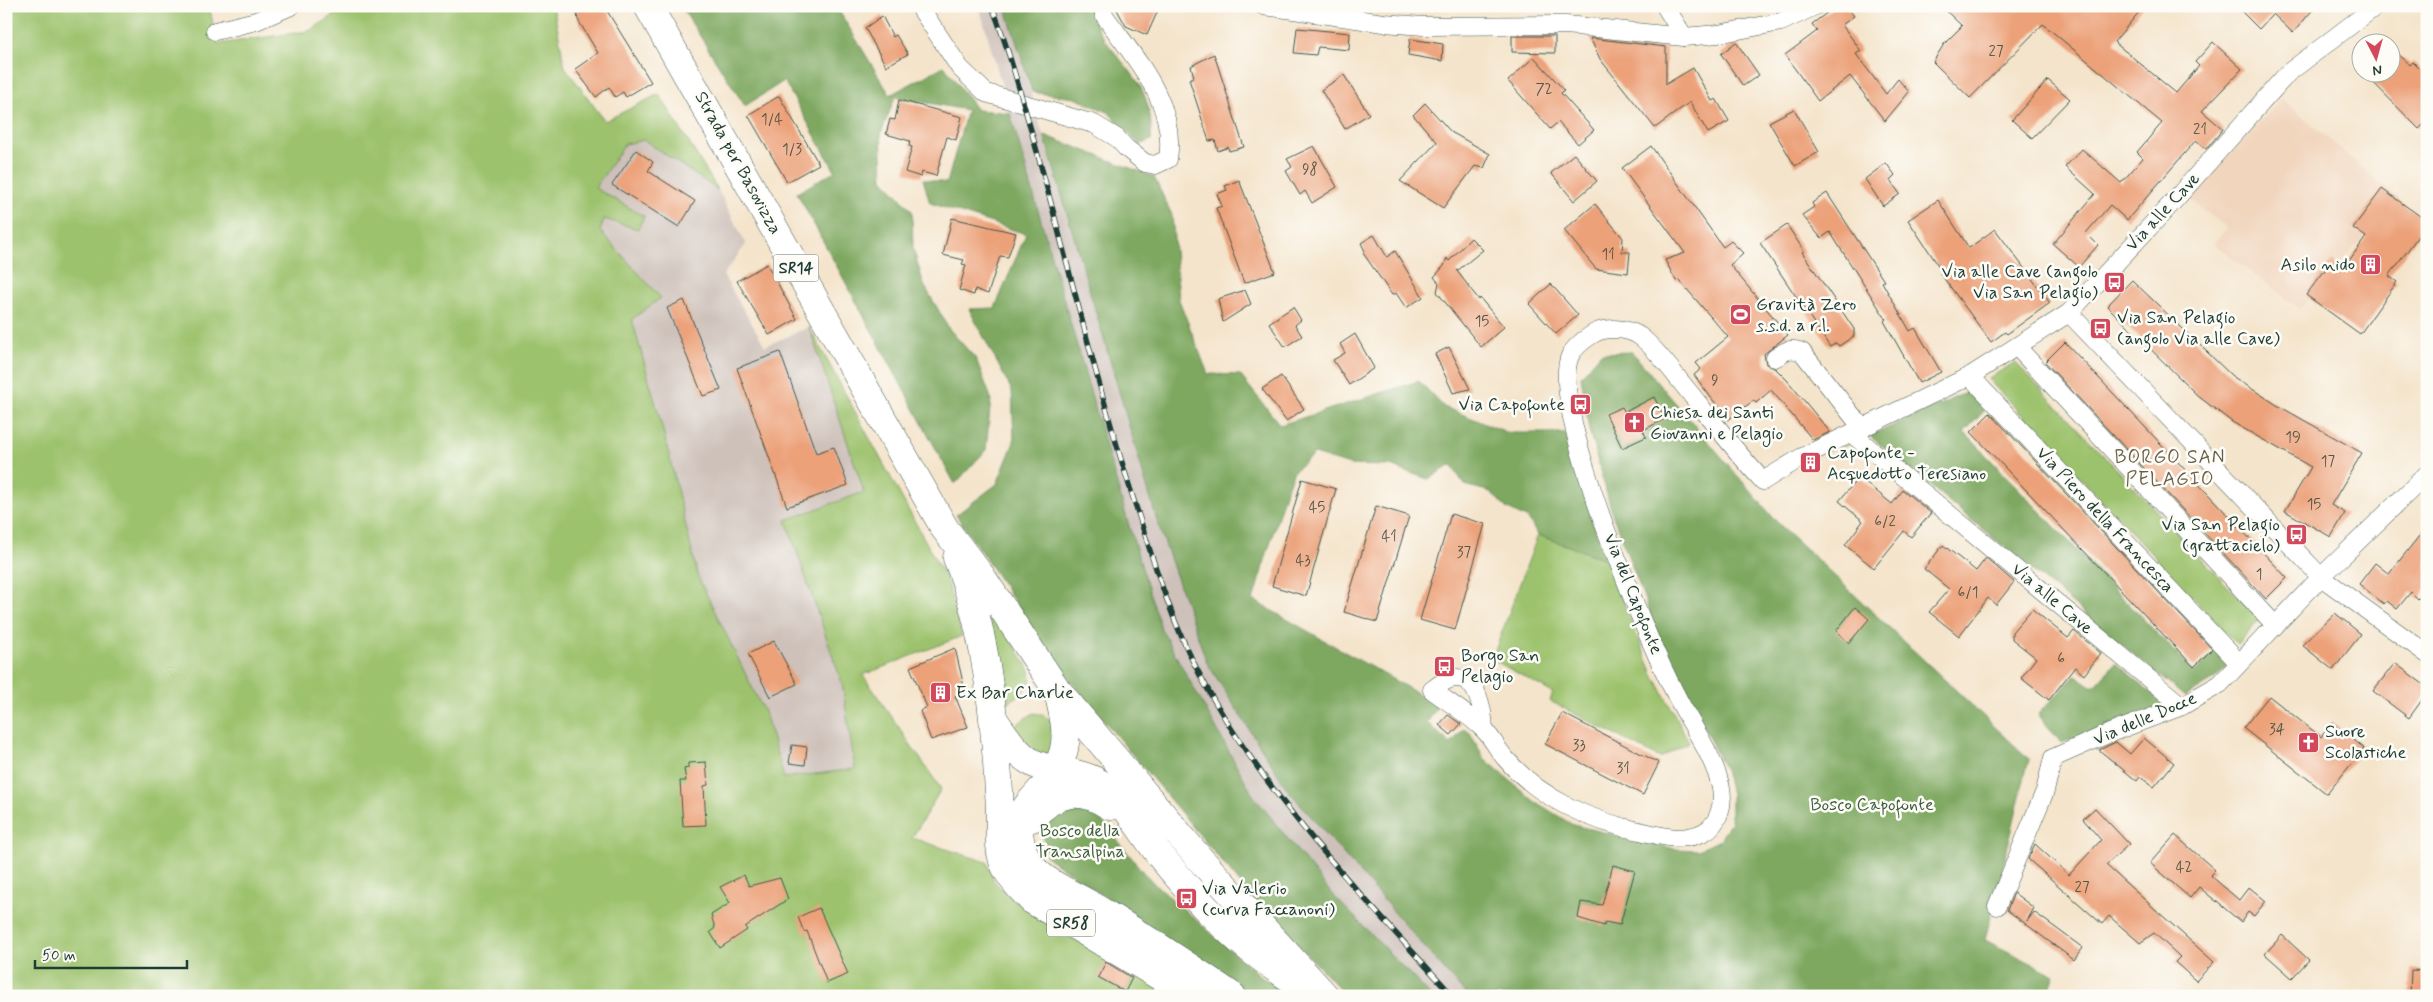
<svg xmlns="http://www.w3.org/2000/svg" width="2433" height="1002" viewBox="0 0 2433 1002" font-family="Mynerve,sans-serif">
<rect width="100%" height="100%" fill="#fdfcf7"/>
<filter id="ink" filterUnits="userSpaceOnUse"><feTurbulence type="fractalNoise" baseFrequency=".02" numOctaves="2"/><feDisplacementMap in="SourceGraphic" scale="10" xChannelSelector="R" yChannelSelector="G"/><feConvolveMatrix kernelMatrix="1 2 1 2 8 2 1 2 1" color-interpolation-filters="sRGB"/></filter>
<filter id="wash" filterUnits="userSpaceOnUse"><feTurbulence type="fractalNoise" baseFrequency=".0096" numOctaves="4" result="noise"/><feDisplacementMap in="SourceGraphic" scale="20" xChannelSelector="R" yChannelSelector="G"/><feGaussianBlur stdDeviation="1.12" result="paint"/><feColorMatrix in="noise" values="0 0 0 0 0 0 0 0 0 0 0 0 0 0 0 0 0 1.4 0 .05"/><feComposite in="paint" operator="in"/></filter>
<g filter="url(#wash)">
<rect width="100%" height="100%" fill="#f4e4cb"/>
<path fill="#f1d5bd" d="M2282 99 2398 198 2300 309 2214 244 2227 228 2189 198Z"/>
<g fill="#cec1ba">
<path d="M979 6H1005L1157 521 1207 663 1288 790 1467 996H1430L1330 892 1253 795 1161 629 1129 526Z"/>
<path d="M644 140 718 190 746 244 723 275 765 346 809 327 865 492 786 520 842 683 855 770 784 778 766 716 698 577 663 430 632 319 661 298 600 231 603 219 595 188 625 144Z"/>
</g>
<g fill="#9dc26d" stroke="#5e8050">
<path d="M6 6H209L218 44 309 31 349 6H553L565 67 605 121 659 94 718 190 644 140 625 144 595 188 644 216 638 229 604 219 600 231 661 298 632 319 663 430 698 577 766 716 784 778 855 769 842 683 786 520 864 492 809 327 946 579 962 636 863 675 941 789 912 838 987 862 994 881 1010 897 1109 957 1098 977 1125 992 1135 972 1172 996H6Z"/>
<path d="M2015 362 2259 619 2237 645 1988 379Z"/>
<path d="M1538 535 1605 559 1653 674 1689 742 1660 758 1550 701 1553 693 1492 659Z"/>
<path d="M986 603 1030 670 1031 681 1020 695 1005 704Z"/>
<path d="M1034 713C1056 717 1054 727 1057 746L1047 755H1040L1013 728 1025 718Z"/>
</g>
<g fill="#7ea860" stroke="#4e724a">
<path d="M695 6H836L890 95 944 66 977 110 1010 113 1129 526 1161 629 1253 795 1330 892 1431 996H1347L1249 894 1059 667 956 515 997 484 1014 442 1012 391 969 309 995 308 1026 234 930 203 923 179 947 183 967 110 895 97 881 134 883 179 912 211 913 248 924 285 950 330 976 359 991 398 986 450 955 484 797 193 835 171 784 81 745 106 682 8Z"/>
<path d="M1005 6H1091C1094 37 1124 59 1139 84 1149 102 1152 120 1151 140L1140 145 1108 112 1075 98 1032 92Z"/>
<path d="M1044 135 1154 177 1172 215 1179 300 1208 374 1240 375 1280 425 1419 381 1444 407 1509 433H1565L1605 559 1538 535 1528 519 1506 508 1491 492 1465 485 1451 465 1428 479 1390 466 1350 465 1314 454 1294 471 1286 490 1253 600 1438 705 1427 723 1451 744 1464 728 1470 733 1484 758 1534 801 1573 825 1675 849 1698 850 1720 840 1731 821V794L1725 770 1659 637 1613 516 1589 430 1581 376 1601 353 1632 352 1777 522 2029 759 1985 940 2055 975 2047 996H1467L1288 790 1207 663 1157 521Z"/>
<path d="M1972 390 1988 407 1964 432 2194 672 2219 649 2231 663 2213 680 2185 697 1870 436Z"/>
<path d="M2116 663 2166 705 2061 743 2038 714 2076 675 2093 687Z"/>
<path d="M1066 811 1088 812 1099 817 1147 877 1244 962 1287 996H1248L1047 857C1038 836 1046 820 1066 811Z"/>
</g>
<g id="blocks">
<g fill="#eca179">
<path d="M576 6H604L651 82 626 97 623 92 615 97 609 87 596 97 575 69 598 53 578 20Z"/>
<path d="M1115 6H1160L1147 35 1126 26Z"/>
<path d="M1836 6H1846L1854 16 1842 25 1861 51 1856 54 1886 94 1898 79 1909 92 1885 121 1850 76 1818 101 1785 55 1817 31 1812 24Z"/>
<path d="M1941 6H2144L2114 42 2176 93 2199 66 2195 62 2213 42 2242 69 2202 111 2223 129 2214 140 2206 149 2196 140 2127 220 2110 205 2086 233 2098 245 2079 267 2053 244 2095 194 2065 167 2082 149 2121 183 2143 158 2137 152 2162 123 2043 24 1970 98 1933 62 1944 44 1962 26Z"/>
<path d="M2236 6H2316L2293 33 2273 14 2259 29Z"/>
<path d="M882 16 893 37 896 35 908 54 886 66 865 28Z"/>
<path d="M1297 28 1350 33 1349 50 1318 47 1316 55 1294 53Z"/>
<path d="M1512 36H1555V53L1512 52Z"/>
<path d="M1590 38 1666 47V84L1693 68 1712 101 1716 99 1729 121 1708 133 1690 102 1655 128 1600 59Z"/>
<path d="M1410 39 1443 44 1442 61 1408 55Z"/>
<path d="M1736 42 1759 75 1743 86 1721 54Z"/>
<path d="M2390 48 2410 65 2413 62 2427 76V121L2419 129 2363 72H2390Z"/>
<path d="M1214 54 1244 147 1229 151 1228 147 1218 151 1215 140 1209 141 1189 79 1194 77 1191 66Z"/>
<path d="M1534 57 1564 90 1561 93 1594 130 1578 144 1558 122 1550 129 1508 81Z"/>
<path d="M1344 75 1369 114 1345 129 1321 90Z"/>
<path d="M2048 80 2070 99 2032 138 2012 120Z"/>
<path d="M779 96 819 164 787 182 748 115Z"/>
<path d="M899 100 962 117 956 140 947 137 936 176 922 172 921 177 905 172 912 147 909 146 910 141 886 134 890 119 895 120Z"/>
<path d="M1425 103 1451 132 1490 154 1484 168 1475 166 1443 208 1400 181 1437 142 1413 115Z"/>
<path d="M1794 109 1819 152 1795 166 1769 122Z"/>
<path d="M1314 146 1337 187 1312 203 1305 191 1300 195 1286 171 1292 167 1287 159Z"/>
<path d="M1651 146 1723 247 1731 241 1743 253 1730 265 1788 335 1764 354 1766 364 1776 369 1787 380 1830 432 1813 440 1771 390 1756 403 1754 400 1728 420 1694 375 1701 369 1696 363 1728 337 1679 280 1676 281 1665 260 1685 253 1622 168Z"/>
<path d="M636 150 653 162 648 171 695 201 679 227 612 185Z"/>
<path d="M1574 154 1597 181 1574 201 1551 173Z"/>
<path d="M1886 163 1895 175 1890 180 1900 194 1883 206 1865 179Z"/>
<path d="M1239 180 1275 272 1244 283 1216 208 1222 206 1217 194 1227 190 1225 186Z"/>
<path d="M2382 189 2427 221V224L2389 276 2397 282 2360 334 2306 295 2332 261 2343 269 2366 237 2353 228Z"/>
<path d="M1827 193 1884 281 1882 282 1910 331 1915 328 1941 372 1919 383 1884 321 1886 319 1830 232 1821 238 1802 215 1814 207 1812 203Z"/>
<path d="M1938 200 1969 248 1995 229 2050 303 2007 334 2005 332 1991 342 1940 273 1942 271 1908 220Z"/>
<path d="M1595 204 1623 238 1622 252H1630L1628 273 1596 269 1564 230Z"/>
<path d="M952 218 1016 233 1008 257 1000 256 988 294 975 289 974 295 959 290 966 265 962 264 964 260 943 255Z"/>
<path d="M1787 225 1804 251 1802 252 1854 329V336L1839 346 1836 343 1830 347 1760 243Z"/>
<path d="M1374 235 1387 257 1395 251 1423 297 1406 308 1396 293 1392 295 1363 253 1365 251 1361 243Z"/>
<path d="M1471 238 1483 250 1457 271 1479 300 1480 298 1504 327 1481 347 1437 292 1439 283 1434 277 1444 266 1447 258 1449 261Z"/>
<path d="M767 264 797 319 769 335 737 281Z"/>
<path d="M2132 280 2232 376 2277 405 2362 453 2331 505 2345 513 2331 537 2285 511 2311 467 2232 422 2198 396 2107 306Z"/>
<path d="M1551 284 1578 315 1556 334 1529 304Z"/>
<path d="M1245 290 1251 304 1223 322 1218 299Z"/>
<path d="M684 300 721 390 703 396 667 308Z"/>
<path d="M1293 307 1301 320 1295 325 1302 336 1285 347 1269 323Z"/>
<path d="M1355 334 1374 368 1349 385 1333 360 1345 353 1340 344Z"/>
<path d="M2065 342 2287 578 2266 599 2045 362Z"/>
<path d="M1449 347 1470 389 1453 393 1450 386 1435 354Z"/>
<path d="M780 352 816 453 834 447 848 485 787 507 737 368Z"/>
<path d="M1281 376 1304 409 1286 421 1262 389Z"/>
<path d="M1654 397 1665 419 1643 430 1646 437 1622 448 1606 414 1622 407 1625 412Z"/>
<path d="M1990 413 2212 649 2194 667 1971 432Z"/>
<path d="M1859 477 1892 504 1903 490 1931 513 1911 537 1904 531 1874 568 1845 545 1863 521 1839 501Z"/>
<path d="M1302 479 1336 489 1306 596 1272 586Z"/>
<path d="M1376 506 1409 516 1377 622 1344 612Z"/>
<path d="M1451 514 1485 524 1455 630 1420 620Z"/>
<path d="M2427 526V587L2418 599 2411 592 2397 609 2387 601 2384 604 2359 584 2375 563 2389 574Z"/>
<path d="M1943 545 1976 571 1986 558 2014 582 1996 605 1988 598 1959 636 1929 612 1949 589 1924 569Z"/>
<path d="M1855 607 1869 619 1849 643 1836 631Z"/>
<path d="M2032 609 2068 638 2074 631 2101 653 2084 675 2075 667 2049 700 2021 678 2036 658 2012 639V632Z"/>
<path d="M2335 613 2361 634 2333 670 2302 645Z"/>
<path d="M774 641 797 684 770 697 748 654Z"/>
<path d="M955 648 965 691 955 696 968 727 931 740 920 711 927 707 910 667Z"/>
<path d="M2395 663 2427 687V693L2409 718 2373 691Z"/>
<path d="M2269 696 2321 737 2332 723 2364 748 2327 794 2243 728Z"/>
<path d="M1562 713 1659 763 1643 795 1545 744Z"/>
<path d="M1448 715 1461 724 1451 735 1439 725Z"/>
<path d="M2144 738 2174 763 2154 787 2140 777 2137 781 2099 750 2116 742 2130 754Z"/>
<path d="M792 745 807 747 805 765 789 763Z"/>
<path d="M706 762 708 785 704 786 706 825 683 826 680 781H686L684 769 688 768V763Z"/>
<path d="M2095 808 2129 844 2106 865 2214 962 2196 981 2175 962 2180 957 2154 933 2140 943 2109 916 2102 924 2028 859 2035 844 2069 875 2101 840 2083 819Z"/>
<path d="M2175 835 2215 870 2210 875 2239 900 2249 887 2266 901 2254 916 2248 912 2241 922 2199 887 2190 898 2150 863Z"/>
<path d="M1613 865 1635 871 1620 925 1605 922 1604 926 1578 918 1581 902 1602 905Z"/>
<path d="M744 875 749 886 780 878 788 899 745 927 747 930 720 948 710 932 715 928 711 915 730 903 720 887Z"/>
<path d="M2014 893 2034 908 2027 921 2034 912 2083 948 2074 960 2007 910Z"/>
<path d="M819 908 848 974 827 983 807 931 804 932 798 917Z"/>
<path d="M2282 935 2309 960 2292 978 2265 954Z"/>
<path d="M1106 962 1132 978 1125 992 1098 977Z"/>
<path d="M2411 970 2427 971V996H2410Z"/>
</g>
</g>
</g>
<g filter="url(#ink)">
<use href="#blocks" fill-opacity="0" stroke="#3f564b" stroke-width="1"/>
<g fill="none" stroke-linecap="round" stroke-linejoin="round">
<defs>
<g id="minor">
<path d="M919 6 960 68 986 93 1094 124 1117 138 1126 148 1145 163 1155 165 1168 159C1177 102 1134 58 1104 15L1103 6"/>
<path d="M1264 6 1384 23 1423 26 1566 25 1684 37 1718 34 1781 22 1815 6"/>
<path d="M1665 6 1684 37"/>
<path d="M215 31 256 21 291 6"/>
<path d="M2069 313 2321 577 2427 654"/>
<path d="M2017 347 2275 625"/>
<path d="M1775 358C1785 351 1790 347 1802 352L1863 429"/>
<path d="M1970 376 2239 663"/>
<path d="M1852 434 2182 706"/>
<path d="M1484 729C1482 696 1470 658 1432 690 1448 702 1466 713 1481 727 1491 735 1496 748 1505 758 1540 799 1592 822 1644 832 1665 837 1684 842 1704 832 1719 824 1724 804 1721 788 1714 755 1690 724 1675 693 1656 656 1639 615 1624 576 1607 535 1553 394 1570 356 1574 347 1585 339 1593 334 1606 326 1629 328 1641 337 1658 351 1671 370 1685 387 1711 419 1735 451 1763 481L1802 457 1970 376 2069 313 2172 203 2288 73 2376 6"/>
<path d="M1997 906 2045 791 2053 758 2110 733 2182 706 2220 684 2321 577 2427 474"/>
</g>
<g id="primary">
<path d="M648 6 945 529 981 576 1057 690 1199 858 1325 996"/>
<path d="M957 558C983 622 992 695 997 763 998 780 1000 798 1000 816 1000 832 998 845 1003 861 1009 877 1020 888 1032 900L1193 996"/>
<path d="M1058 692C1068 733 1072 753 1043 788 1036 796 1029 802 1024 811 1014 829 1021 854 1033 868 1048 885 1075 895 1094 907 1141 935 1187 965 1232 996"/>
<path d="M994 720C1005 735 1017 756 1035 764 1057 773 1084 771 1104 786 1127 804 1141 831 1159 854 1204 909 1239 947 1301 985"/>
<path d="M1032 818C1055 791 1080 786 1110 806"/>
</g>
</defs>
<use href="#minor" stroke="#3f564b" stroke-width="19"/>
<use href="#primary" stroke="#3f564b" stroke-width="29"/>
<use href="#minor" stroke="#fff" stroke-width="18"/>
<use href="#primary" stroke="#fff" stroke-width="28"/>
<defs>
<path id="rail" d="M992 6C1012 58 1026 113 1041 166 1073 283 1101 401 1139 516 1156 570 1174 627 1201 677 1265 797 1362 896 1453 996"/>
</defs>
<use href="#rail" stroke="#1f3d34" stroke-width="5.5"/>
<use href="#rail" stroke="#fdfcf7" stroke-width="4" stroke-dasharray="11" stroke-linecap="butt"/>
</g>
</g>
<defs>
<symbol id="building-square" viewBox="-11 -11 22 22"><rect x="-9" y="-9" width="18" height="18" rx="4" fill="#d1495b" stroke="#fdfcf7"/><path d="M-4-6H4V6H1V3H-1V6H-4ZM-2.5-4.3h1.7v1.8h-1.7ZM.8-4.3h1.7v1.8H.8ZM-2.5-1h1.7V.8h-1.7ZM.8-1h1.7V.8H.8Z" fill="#fff"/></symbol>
<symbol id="bus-square" viewBox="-11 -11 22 22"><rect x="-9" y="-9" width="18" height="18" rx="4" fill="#d1495b" stroke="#fdfcf7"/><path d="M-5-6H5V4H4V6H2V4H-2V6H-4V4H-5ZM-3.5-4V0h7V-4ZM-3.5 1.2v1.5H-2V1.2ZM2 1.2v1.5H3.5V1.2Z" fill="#fff"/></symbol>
<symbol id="stadium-square" viewBox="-11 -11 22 22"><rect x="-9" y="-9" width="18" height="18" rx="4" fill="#d1495b" stroke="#fdfcf7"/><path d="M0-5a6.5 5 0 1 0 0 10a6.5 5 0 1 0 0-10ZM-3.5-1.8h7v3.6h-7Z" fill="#fff"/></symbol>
<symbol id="church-square" viewBox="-11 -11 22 22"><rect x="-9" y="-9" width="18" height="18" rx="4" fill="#d1495b" stroke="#fdfcf7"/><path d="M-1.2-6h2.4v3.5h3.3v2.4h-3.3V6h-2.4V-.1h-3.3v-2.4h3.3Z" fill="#fff"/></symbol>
</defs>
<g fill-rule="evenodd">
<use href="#building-square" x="2358" y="252" width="25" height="25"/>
<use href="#bus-square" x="2102" y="270" width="25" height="25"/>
<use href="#stadium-square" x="1728" y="302" width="25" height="25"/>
<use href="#bus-square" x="2088" y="316" width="25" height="25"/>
<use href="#bus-square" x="1568" y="392" width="25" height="25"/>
<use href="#church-square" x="1622" y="410" width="25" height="25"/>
<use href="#building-square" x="1798" y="450" width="25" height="25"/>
<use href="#bus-square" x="2284" y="522" width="25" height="25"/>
<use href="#bus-square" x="1432" y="654" width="25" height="25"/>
<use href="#building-square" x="928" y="680" width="25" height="25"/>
<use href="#church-square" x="2296" y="730" width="25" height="25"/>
<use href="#bus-square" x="1174" y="886" width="25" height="25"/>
</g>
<g text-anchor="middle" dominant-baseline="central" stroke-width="5" stroke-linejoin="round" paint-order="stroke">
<g font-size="15" fill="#525645">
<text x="1996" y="52">27</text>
<text x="1544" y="90">72</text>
<text x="772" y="120">1/4</text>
<text x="2200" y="130">21</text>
<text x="792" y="150">1/3</text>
<text x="1310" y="170">98</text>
<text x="1608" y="255">11</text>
<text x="1482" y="322">15</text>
<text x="1715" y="381">9</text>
<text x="2293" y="438">19</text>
<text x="2328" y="462">17</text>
<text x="2314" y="505">15</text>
<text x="1317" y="508">45</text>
<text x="1885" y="522">6/2</text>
<text x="1389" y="537">41</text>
<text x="1464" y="553">37</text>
<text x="1303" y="561">43</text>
<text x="2259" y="575">1</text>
<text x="1968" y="593">6/1</text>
<text x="2061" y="659">6</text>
<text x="2277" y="730">34</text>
<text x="1579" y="746">33</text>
<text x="1623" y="769">31</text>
<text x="2184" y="868">42</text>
<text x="2082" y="888">27</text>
</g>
<g fill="#fdfcf7" stroke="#62766e" stroke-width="1">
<rect x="773.5" y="254.5" width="45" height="27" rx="4"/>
<rect x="1047" y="909.5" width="48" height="27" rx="4"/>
</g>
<g font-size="16" font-weight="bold" fill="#1f3d34">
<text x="796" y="268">SR14</text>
<text x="1071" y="923">SR58</text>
</g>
<g font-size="18" fill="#1f3d34" stroke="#fdfcf7">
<text transform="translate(738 163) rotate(61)">Strada per Basovizza</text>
<text transform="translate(2163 212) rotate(-47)">Via alle Cave</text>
<text transform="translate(2105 520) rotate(47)">Via Piero della Francesca</text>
<text transform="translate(1633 594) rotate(68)">Via del Capofonte</text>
<text transform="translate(2052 599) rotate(40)">Via alle Cave</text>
<text transform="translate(2145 719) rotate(-23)">Via delle Docce</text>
</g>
<g font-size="18" fill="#1f3d34" stroke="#fdfcf7" text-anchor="start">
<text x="2355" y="265" text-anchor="end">Asilo nido</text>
<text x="2098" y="272" text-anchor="end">Via alle Cave (angolo<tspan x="2098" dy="21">Via San Pelagio)</tspan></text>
<text x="1756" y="305">Gravità Zero<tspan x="1756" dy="21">s.s.d. a r.l.</tspan></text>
<text x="2117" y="318">Via San Pelagio<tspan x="2117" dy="21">(angolo Via alle Cave)</tspan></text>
<text x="1565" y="405" text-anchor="end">Via Capofonte</text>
<text x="1650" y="413">Chiesa dei Santi<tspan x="1650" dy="21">Giovanni e Pelagio</tspan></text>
<text x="1827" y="453">Capofonte -<tspan x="1827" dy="21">Acquedotto Teresiano</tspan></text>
<text x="2280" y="525" text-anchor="end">Via San Pelagio<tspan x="2280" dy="21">(grattacielo)</tspan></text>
<text x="1461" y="656">Borgo San<tspan x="1461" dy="21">Pelagio</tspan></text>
<text x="956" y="693">Ex Bar Charlie</text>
<text x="2325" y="732">Suore<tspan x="2325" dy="21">Scolastiche</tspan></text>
<text x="1202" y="889">Via Valerio<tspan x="1202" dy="21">(curva Faccanoni)</tspan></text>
</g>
<g font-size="18" fill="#3e5e42" stroke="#fdfcf7">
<text x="1872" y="805">Bosco Capofonte</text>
<text x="1080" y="831">Bosco della<tspan x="1080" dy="21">Transalpina</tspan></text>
</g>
<g font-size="19" letter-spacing="1" fill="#67604c" stroke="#fdfcf7">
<text x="2170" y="457">BORGO SAN<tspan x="2170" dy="22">PELAGIO</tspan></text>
</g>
</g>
<rect width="2433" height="1002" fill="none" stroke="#fdfcf7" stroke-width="25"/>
<g transform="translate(2376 58) rotate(174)"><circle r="24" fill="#fdfcf7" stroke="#a4b0a9"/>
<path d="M0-4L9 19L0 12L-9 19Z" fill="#d1495b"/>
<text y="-8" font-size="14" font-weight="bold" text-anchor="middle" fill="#1f3d34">N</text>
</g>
<path d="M35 960v8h152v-8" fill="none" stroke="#1f3d34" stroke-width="2.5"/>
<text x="42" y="960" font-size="15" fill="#1f3d34" stroke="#fdfcf7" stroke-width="4" paint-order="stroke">50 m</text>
</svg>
